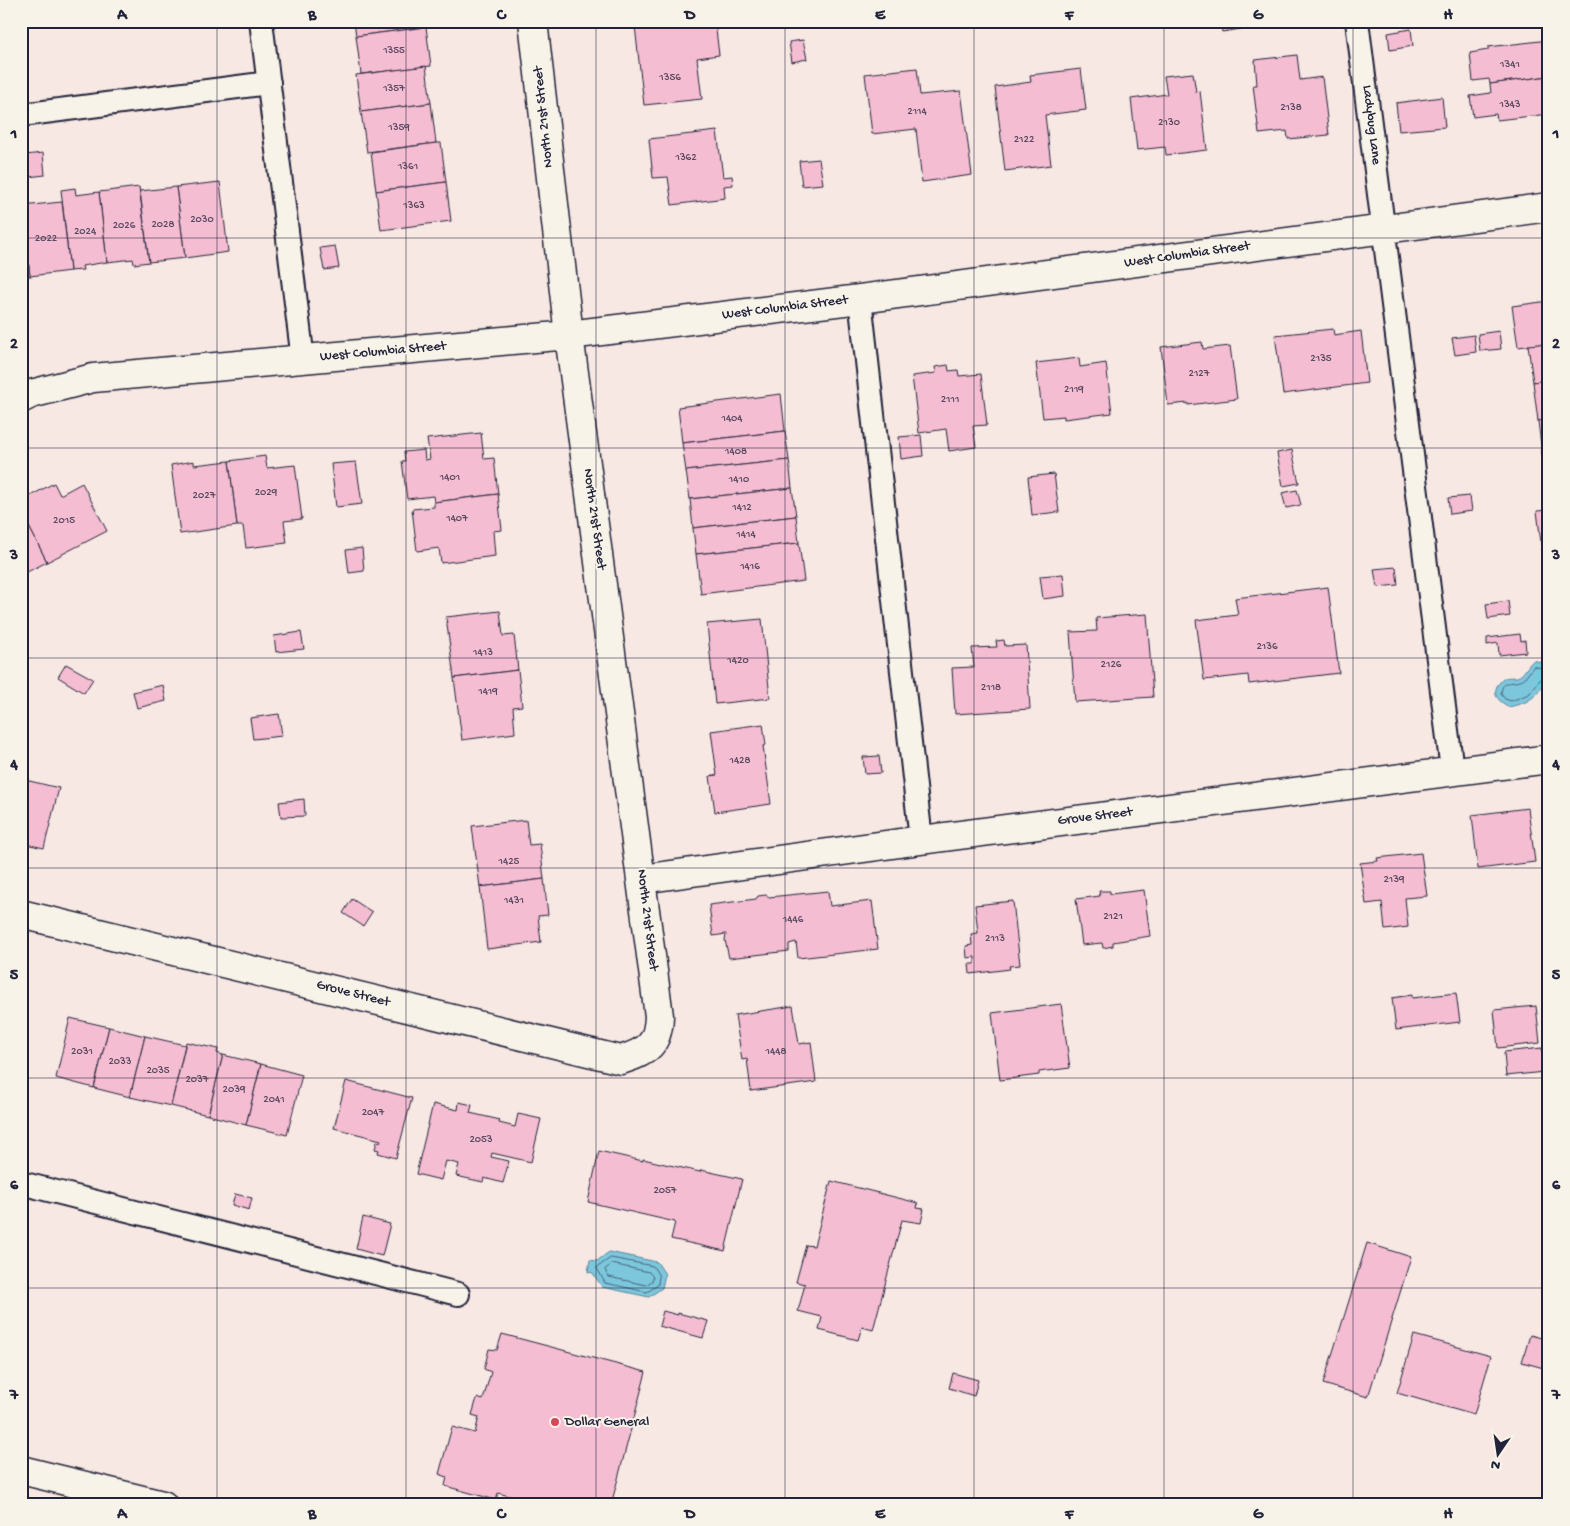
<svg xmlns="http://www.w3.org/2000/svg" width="1570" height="1526" viewBox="0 0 1570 1526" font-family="'Gochi Hand',sans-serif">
<rect width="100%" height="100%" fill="#f7e8e3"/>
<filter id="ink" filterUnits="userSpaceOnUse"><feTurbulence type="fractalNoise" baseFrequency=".02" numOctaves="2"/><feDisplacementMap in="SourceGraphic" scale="10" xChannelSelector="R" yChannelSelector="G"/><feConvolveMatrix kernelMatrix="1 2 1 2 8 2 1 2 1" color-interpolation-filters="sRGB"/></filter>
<g filter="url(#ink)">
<g fill="#7dc7dd" stroke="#59859c">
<path d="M1534 660 1545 664 1549 662C1549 675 1543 690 1532 698 1526 703 1517 705 1509 707 1501 702 1492 697 1497 686 1499 683 1502 679 1505 678 1510 676 1516 679 1521 675 1526 671 1528 664 1534 660Z"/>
<path d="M609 1252 657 1262 665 1274 662 1288 649 1297 602 1287 593 1273 588 1272 590 1260 597 1261Z"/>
</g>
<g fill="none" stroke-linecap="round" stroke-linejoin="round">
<g stroke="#46647c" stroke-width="1">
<path d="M1534 666 1544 669 1546 672 1529 694 1511 701 1505 699 1501 694C1502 677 1513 686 1523 679 1528 676 1530 670 1534 666Z"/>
<path d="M611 1258 653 1266 659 1276 658 1285 647 1292 605 1283 597 1268Z"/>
<path d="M612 1264 649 1272 653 1277 652 1281 646 1285 609 1277 605 1270Z"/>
</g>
</g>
<g fill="#f5bdd1" stroke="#22223b">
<path d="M354 21H425L426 27 356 36Z"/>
<path d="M675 21H715L719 55 697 58 702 99 644 105 635 26Z"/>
<path d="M1220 21H1240L1241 29 1222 32Z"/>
<path d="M426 27 431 66 361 74 356 36Z"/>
<path d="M1411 29 1413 46 1390 50 1388 33Z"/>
<path d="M803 40 807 59 792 62 789 42Z"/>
<path d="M1549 40V76L1490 84 1489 79 1473 81 1470 53 1488 50V47Z"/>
<path d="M1297 55 1300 80 1322 77 1329 135 1288 139 1287 131 1259 134 1253 85H1257L1255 60Z"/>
<path d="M426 66 431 103 361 112 356 75Z"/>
<path d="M917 68 920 95 961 91 972 175 922 182 916 129 872 134 865 74Z"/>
<path d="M1081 69 1086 110 1045 115 1051 165 1005 171 995 87 1031 82 1030 75Z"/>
<path d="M1193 73 1196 92 1200 91 1207 150 1166 155 1165 147 1137 150 1131 99 1167 94 1164 76Z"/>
<path d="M1549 76V114L1497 120 1496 114 1473 117 1470 96 1491 93 1490 84Z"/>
<path d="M1442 97 1445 127 1399 131 1396 103Z"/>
<path d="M431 103 436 143 367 152 361 112Z"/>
<path d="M717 131 723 177 732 176 733 185 724 186 725 198 672 205 668 177 653 178 649 139Z"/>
<path d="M436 143H441L446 182 376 191 371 152Z"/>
<path d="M43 153 45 175 28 177 25 155Z"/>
<path d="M819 159 823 184 802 186 799 161Z"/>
<path d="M220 182 228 252 185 258 176 187Z"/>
<path d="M446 182 451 221 381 230 376 191Z"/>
<path d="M139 187 149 262 134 264 133 259 107 262 99 192Z"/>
<path d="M176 187 185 258 149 262 140 191Z"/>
<path d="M75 188 76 195 99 192 107 262 82 266 83 270 70 271 61 190Z"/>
<path d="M62 202 70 271 30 276 22 206Z"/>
<path d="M21 206 30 276 21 277Z"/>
<path d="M335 246 339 268 324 270 320 248Z"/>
<path d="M1549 301V343L1518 347 1512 306Z"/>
<path d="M1333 329 1334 335 1361 331 1367 383 1283 394 1275 335Z"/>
<path d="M1499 331 1501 349 1480 351 1478 334Z"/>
<path d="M1474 335 1476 352 1455 355 1452 338Z"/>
<path d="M1202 342 1203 349 1230 346 1237 399 1188 405V403L1168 405 1161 347Z"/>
<path d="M1549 343V380L1533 382 1528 345Z"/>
<path d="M1079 358 1080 367 1106 363 1112 413 1064 419V416L1043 418 1036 363Z"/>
<path d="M948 365 949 371 958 370 959 376 981 374 987 425 973 426 976 447 949 451 946 429 919 433 912 376 936 373 935 367Z"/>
<path d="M1549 380V420L1538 421 1533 382Z"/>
<path d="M781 394 785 431 682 443 678 407Z"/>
<path d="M1549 420V461L1543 462 1538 421Z"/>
<path d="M785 431 789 460 686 471 682 443Z"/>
<path d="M481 433 484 459 494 458 498 494 434 502 433 496 407 499 402 461H405L404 452 424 450 425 460 430 459 427 439Z"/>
<path d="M921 435 923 456 901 459 899 437Z"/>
<path d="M1292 450 1299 483 1283 486 1277 453Z"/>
<path d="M265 456 267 468 295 465 302 519 284 521 287 543 246 548 243 526H237L229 461Z"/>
<path d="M789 460 792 488 690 499 686 471Z"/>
<path d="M194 461V465L229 461 237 526 180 534 171 465Z"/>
<path d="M356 462 362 504 336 507 331 464Z"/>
<path d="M1054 474 1059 512 1032 515 1028 477Z"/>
<path d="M54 483 60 495 82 483 107 531 47 562 21 511V501Z"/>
<path d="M792 488 796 516 693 528 690 499Z"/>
<path d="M1297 490 1301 505 1286 508 1282 493Z"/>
<path d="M498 494 502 530 493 531 495 556 441 563 439 548 417 551 412 509 434 507V502Z"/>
<path d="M1470 496 1472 511 1450 514 1448 498Z"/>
<path d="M1549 510V550L1542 551 1537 511Z"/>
<path d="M21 511 47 562 21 575Z"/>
<path d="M796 516 799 543 696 554 693 528Z"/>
<path d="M799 543 804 581 701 594 696 554Z"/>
<path d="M362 548 364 571 349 573 346 550Z"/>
<path d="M1549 550V590H1546L1542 551Z"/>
<path d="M1396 567 1398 585 1377 587 1374 569Z"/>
<path d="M1063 574 1065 596 1043 599 1040 576Z"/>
<path d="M1328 587 1339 673 1249 684 1248 675 1204 680 1196 620 1238 615 1235 598Z"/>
<path d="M1508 601 1510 616 1488 619 1486 604Z"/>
<path d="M500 611 503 636 514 635 518 670 454 678 446 617Z"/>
<path d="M1147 614 1153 697 1075 702 1070 632 1097 631 1096 618Z"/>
<path d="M762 619 770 698 715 704 707 624Z"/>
<path d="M301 632 304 649 276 652 274 636Z"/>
<path d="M1520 634 1521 641 1525 640 1526 652 1499 655 1498 643 1487 645V638Z"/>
<path d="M1004 640 1005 646 1026 645 1030 709 955 714 952 668 974 667 972 648 997 647 996 641Z"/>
<path d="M66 664 93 679 84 693 58 677Z"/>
<path d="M518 670 522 706 513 707 515 733 462 740 454 678Z"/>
<path d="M163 685 166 701 137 708 133 692Z"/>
<path d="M279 714 282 736 253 739 250 718Z"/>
<path d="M763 724 766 745 763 746 771 804 715 812 710 776 717 775 711 731Z"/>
<path d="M879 756 881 773 865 774 863 757Z"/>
<path d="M21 779 59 788 44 848 21 843Z"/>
<path d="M304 799 305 816 281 817 279 802Z"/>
<path d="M1528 808 1535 862 1478 869 1472 815Z"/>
<path d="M526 820 529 845 540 844 544 879 480 887 472 826Z"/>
<path d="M1421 853 1427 896 1405 898 1408 927 1385 930 1382 902 1366 904 1360 863 1378 861 1377 858Z"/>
<path d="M544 879 548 915 538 916 541 942 487 949 480 887Z"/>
<path d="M1144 890 1150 936 1113 942V946L1103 948 1102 943 1082 945 1076 899 1100 896 1099 891H1110V894Z"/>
<path d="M828 891 830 906 872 901 878 949 798 958 796 942 789 944V951L729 958 725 940 726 934 713 936 709 905 756 899 758 896 766 895 769 897Z"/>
<path d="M352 899 372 912 363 926 343 913Z"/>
<path d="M1013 901 1020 965 1009 966 1010 969 970 974 969 964H975V957L967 958 966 946 972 945 971 934 978 933 975 905Z"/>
<path d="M1456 993 1460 1022 1396 1030 1392 998 1412 995V998Z"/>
<path d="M1061 1004 1070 1068 1039 1072V1075L1000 1080 992 1013Z"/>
<path d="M793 1006 799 1044 811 1042 816 1082 751 1091 747 1059 742 1060 735 1015Z"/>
<path d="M1536 1006 1540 1043 1498 1048 1494 1010Z"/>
<path d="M70 1018 109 1027 94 1088 56 1078Z"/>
<path d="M109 1027 145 1036 130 1097 94 1088Z"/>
<path d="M145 1036 185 1045 171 1106 130 1097Z"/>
<path d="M186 1042 218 1049 217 1053 223 1055 208 1115 171 1106Z"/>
<path d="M1542 1048 1544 1072 1506 1076 1504 1052Z"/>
<path d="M223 1055 261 1064 246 1125 208 1115Z"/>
<path d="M261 1064 302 1075 287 1135 246 1125Z"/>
<path d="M346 1081 412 1098 396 1158 378 1153 379 1150 375 1149 377 1141 380 1142 381 1140 334 1128Z"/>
<path d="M459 1102 472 1105 470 1113 500 1120 499 1123 515 1127 518 1114 541 1119 531 1162 492 1153 491 1157 509 1161 503 1183 484 1178 483 1182 456 1176 459 1164 446 1161 441 1180 416 1174 433 1104 458 1110Z"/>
<path d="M599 1151 643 1161V1159L700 1172 701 1170 742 1179 725 1251 671 1239 675 1222 588 1202Z"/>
<path d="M831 1181 918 1203 917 1208 924 1209 921 1223 902 1220 873 1330 862 1327 858 1340 819 1330 822 1317 798 1311 805 1284 796 1282 806 1245 814 1246Z"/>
<path d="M235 1194 252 1198 249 1210 232 1205Z"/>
<path d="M363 1217 390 1224 382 1256 356 1249Z"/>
<path d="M1367 1243 1411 1257 1368 1397 1323 1384Z"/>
<path d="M663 1311 678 1315V1313L708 1321 703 1338 659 1326Z"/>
<path d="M502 1334 646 1372 611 1505H544L498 1493 496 1500 445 1486 447 1477 439 1474 452 1427 475 1433 479 1417 472 1415 477 1398 483 1400 491 1372 484 1369 489 1349 497 1350Z"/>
<path d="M1414 1335 1491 1356 1474 1415 1397 1393Z"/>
<path d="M1530 1335 1549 1340V1363L1547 1369 1522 1362Z"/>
<path d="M953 1373 978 1380 974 1396 949 1388Z"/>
</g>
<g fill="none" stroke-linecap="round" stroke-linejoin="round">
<defs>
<g id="service">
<path d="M261 21 303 360"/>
<path d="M1357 21 1452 770"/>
<path d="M21 115 269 83"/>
<path d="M860 299 921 840"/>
<path d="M21 1183 458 1294"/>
</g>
<g id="minor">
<path d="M21 399 31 394 93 378 569 335 860 299 1549 207"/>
<path d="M642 879 921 840 1549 759"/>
<path d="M21 914 621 1060C648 1051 658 1045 659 1016L569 335 533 21"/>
</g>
<path id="secondary" d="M21 1470 163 1505"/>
</defs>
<use href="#service" stroke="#22223b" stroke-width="26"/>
<use href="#minor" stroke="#22223b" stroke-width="31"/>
<use href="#secondary" stroke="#22223b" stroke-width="31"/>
<use href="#service" stroke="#f7f3e8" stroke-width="22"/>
<use href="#minor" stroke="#f7f3e8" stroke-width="28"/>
<use href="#secondary" stroke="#f7f3e8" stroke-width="28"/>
</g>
</g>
<path fill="none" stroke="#22223b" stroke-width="1" stroke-opacity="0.55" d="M217 21V1505M406 21V1505M596 21V1505M785 21V1505M974 21V1505M1164 21V1505M1353 21V1505M21 238H1549M21 448H1549M21 658H1549M21 868H1549M21 1078H1549M21 1288H1549"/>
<circle fill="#d1495b" stroke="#f7f3e8" stroke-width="2" cx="555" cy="1422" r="5"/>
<g text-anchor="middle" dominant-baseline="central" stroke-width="4" stroke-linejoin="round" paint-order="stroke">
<g font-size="11" fill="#574960">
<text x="394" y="51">1355</text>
<text x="1510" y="65">1341</text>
<text x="670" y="78">1356</text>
<text x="394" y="89">1357</text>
<text x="1510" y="105">1343</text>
<text x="1291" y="108">2138</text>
<text x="917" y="112">2114</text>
<text x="1169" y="123">2130</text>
<text x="399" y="128">1359</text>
<text x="1024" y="140">2122</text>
<text x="686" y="158">1362</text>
<text x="408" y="167">1361</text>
<text x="414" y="206">1363</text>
<text x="202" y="220">2030</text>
<text x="163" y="225">2028</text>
<text x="124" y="226">2026</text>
<text x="85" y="232">2024</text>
<text x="46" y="239">2022</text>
<text x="1321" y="359">2135</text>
<text x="1199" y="374">2127</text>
<text x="1074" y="390">2119</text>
<text x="950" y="400">2111</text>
<text x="732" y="419">1404</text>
<text x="736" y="452">1408</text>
<text x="450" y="478">1401</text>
<text x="739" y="480">1410</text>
<text x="266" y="493">2029</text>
<text x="204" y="496">2027</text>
<text x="742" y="508">1412</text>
<text x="457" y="519">1407</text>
<text x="64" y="521">2015</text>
<text x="746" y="535">1414</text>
<text x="750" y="567">1416</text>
<text x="1267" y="647">2136</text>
<text x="483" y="653">1413</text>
<text x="738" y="661">1420</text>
<text x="1111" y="665">2126</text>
<text x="991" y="688">2118</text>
<text x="488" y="692">1419</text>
<text x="740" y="761">1428</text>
<text x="509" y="862">1425</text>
<text x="1394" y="880">2139</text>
<text x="514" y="901">1431</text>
<text x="1113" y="917">2121</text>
<text x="793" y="920">1446</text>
<text x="995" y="939">2113</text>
<text x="82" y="1052">2031</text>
<text x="776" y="1052">1448</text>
<text x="120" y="1062">2033</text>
<text x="158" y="1071">2035</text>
<text x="197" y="1080">2037</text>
<text x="234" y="1090">2039</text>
<text x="274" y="1100">2041</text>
<text x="373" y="1113">2047</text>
<text x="481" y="1140">2053</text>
<text x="665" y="1191">2057</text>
</g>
<g font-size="14" fill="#22223b" stroke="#f7f3e8">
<text transform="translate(544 117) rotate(-96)">North 21st Street</text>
<text transform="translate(1371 125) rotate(83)">Ladybug Lane</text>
<text transform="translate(1187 255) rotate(-8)">West Columbia Street</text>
<text transform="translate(785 308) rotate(-7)">West Columbia Street</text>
<text transform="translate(383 352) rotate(-5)">West Columbia Street</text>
<text transform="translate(594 519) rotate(82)">North 21st Street</text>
<text transform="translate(1095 817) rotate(-7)">Grove Street</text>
<text transform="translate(647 920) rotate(83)">North 21st Street</text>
<text transform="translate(353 994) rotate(14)">Grove Street</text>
</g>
<g font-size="14" fill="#22223b" stroke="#f7f3e8" text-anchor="start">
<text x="565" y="1422">Dollar General</text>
</g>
</g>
<rect width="1570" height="1526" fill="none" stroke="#f7f3e8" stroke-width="55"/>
<g transform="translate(1498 1454) rotate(193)" stroke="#f7f3e8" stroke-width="4" paint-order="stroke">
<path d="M0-4L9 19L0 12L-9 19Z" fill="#22223b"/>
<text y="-8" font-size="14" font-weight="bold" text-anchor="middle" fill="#22223b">N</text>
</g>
<rect x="28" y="28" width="1514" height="1470" fill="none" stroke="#22223b" stroke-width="2"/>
<g font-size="16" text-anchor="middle" font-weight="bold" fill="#22223b">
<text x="122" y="19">A</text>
<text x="312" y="19">B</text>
<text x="501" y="19">C</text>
<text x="690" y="19">D</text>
<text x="880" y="19">E</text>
<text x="1069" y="19">F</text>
<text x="1258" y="19">G</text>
<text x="1448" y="19">H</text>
<text x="14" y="138">1</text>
<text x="1556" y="138">1</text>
<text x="14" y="348">2</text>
<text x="1556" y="348">2</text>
<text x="14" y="559">3</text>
<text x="1556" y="559">3</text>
<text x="14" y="769">4</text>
<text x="1556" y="769">4</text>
<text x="14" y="979">5</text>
<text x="1556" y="979">5</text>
<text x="14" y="1189">6</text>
<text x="1556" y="1189">6</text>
<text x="14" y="1399">7</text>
<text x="1556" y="1399">7</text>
<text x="122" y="1518">A</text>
<text x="312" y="1518">B</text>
<text x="501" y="1518">C</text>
<text x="690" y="1518">D</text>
<text x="880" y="1518">E</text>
<text x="1069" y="1518">F</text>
<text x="1258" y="1518">G</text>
<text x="1448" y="1518">H</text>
</g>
</svg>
